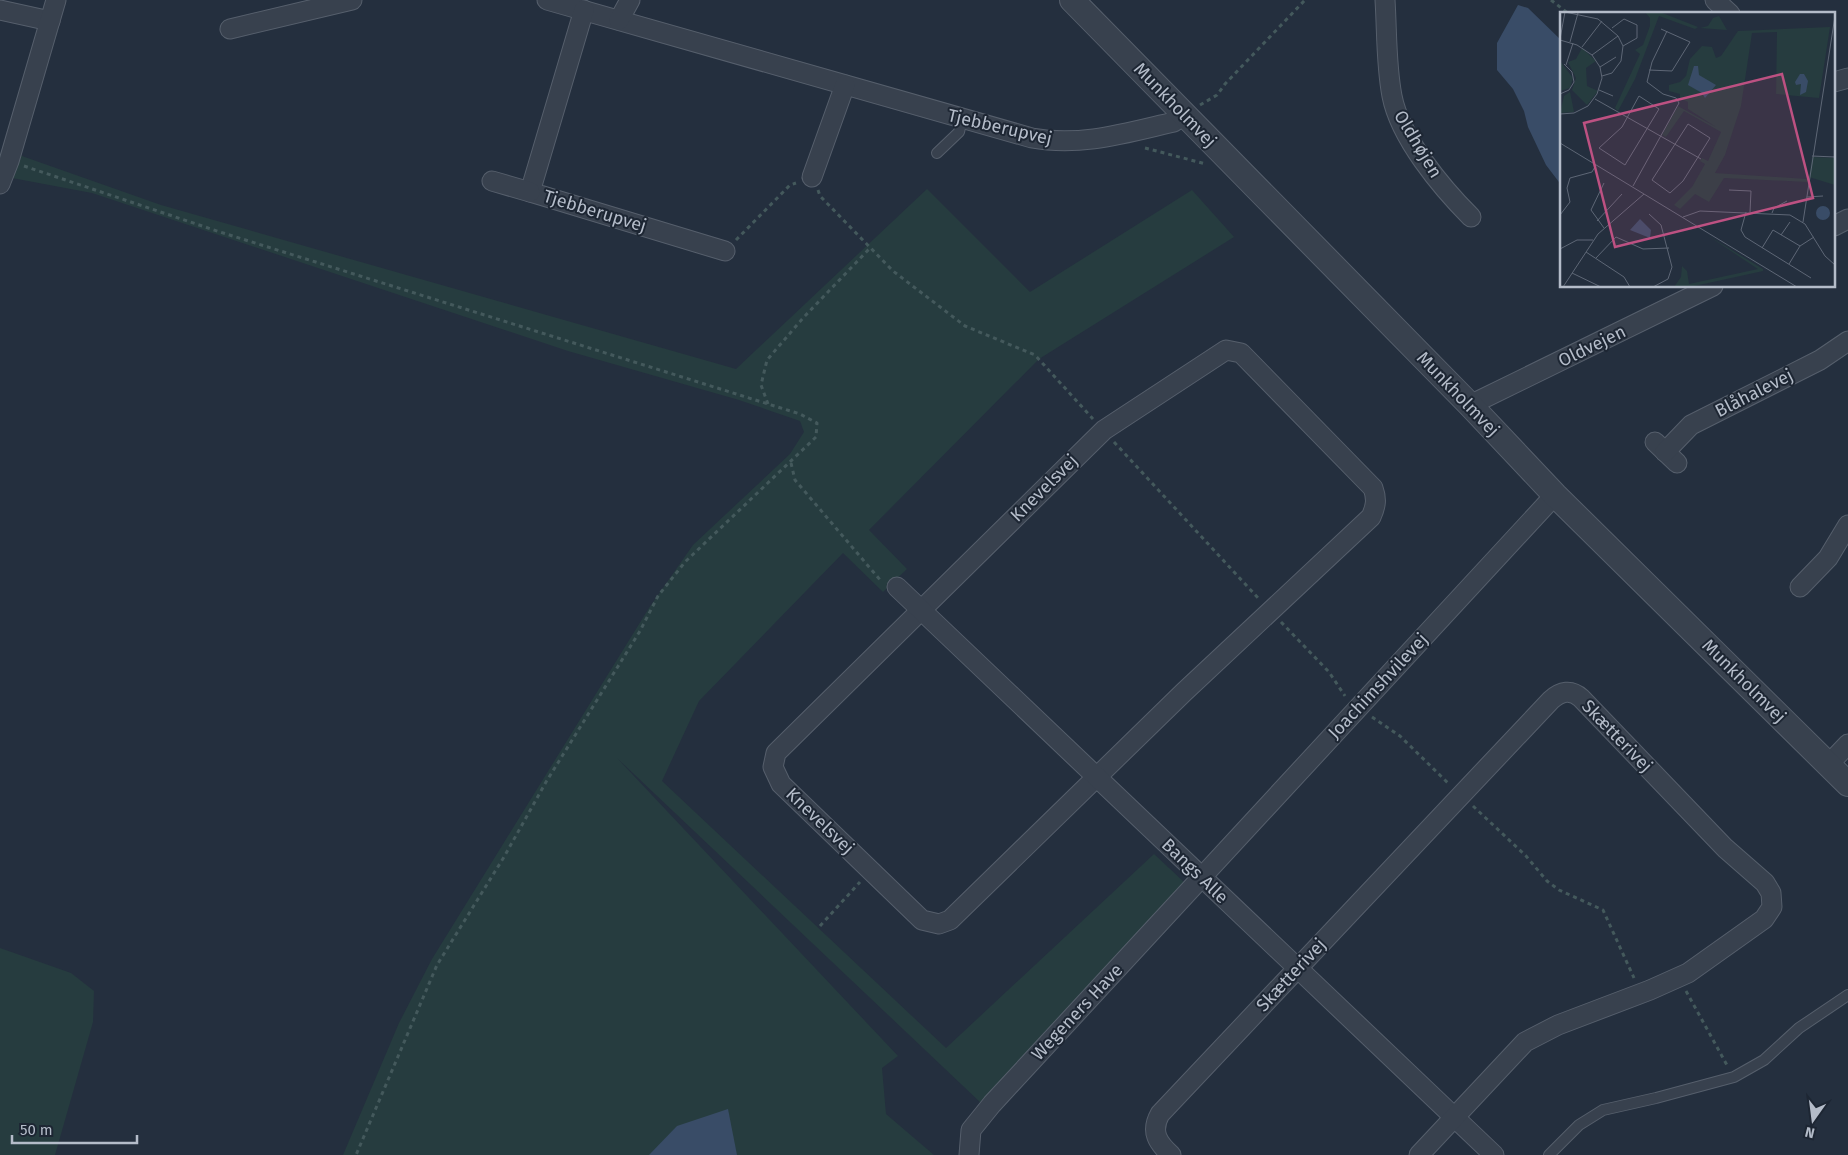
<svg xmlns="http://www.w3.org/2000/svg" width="1848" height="1155" viewBox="0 0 1848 1155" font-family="'Fira Sans',sans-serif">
<rect width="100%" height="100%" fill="#242f3e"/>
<g fill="#263c3f">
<path d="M19 155 161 205 736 369 927 189 1030 292 1192 190 1234 237 1039 359 869 530 907 569 883 592 843 553 699 701 662 781 946 1048 1154 854 1185 883 981 1103 617 758 898 1056 882 1068 886 1114 934 1155H343L399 1023 432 959 649 608 693 545 790 454 804 432 800 421 739 400 568 351 92 193 12 178Z"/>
<path d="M0 948 71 973 94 991 93 1022 55 1155H0Z"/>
</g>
<g fill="#394c67">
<path d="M1518 5 1528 8 1562 41V186L1546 165 1528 127 1524 111 1513 89 1497 70V43Z"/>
<path d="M728 1109 737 1155H649L677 1126Z"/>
</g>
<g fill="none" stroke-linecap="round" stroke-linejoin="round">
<defs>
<g id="service">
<path d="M937 153 959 132 962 119"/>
<path d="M1549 1155 1579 1125 1603 1110 1656 1098 1734 1077 1764 1060 1799 1028 1848 995"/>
</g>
<g id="minor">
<path d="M547 0 1032 138C1081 147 1126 133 1174 122L1183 114"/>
<path d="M1385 0C1387 31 1386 65 1392 96 1400 138 1442 188 1471 217"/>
<path d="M1715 0 1730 14"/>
<path d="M0 10 50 21"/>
<path d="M584 10 530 192 725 251"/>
<path d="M619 20 630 0"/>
<path d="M230 29 352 0"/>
<path d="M1834 82 1848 78"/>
<path d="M812 177 845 85"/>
<path d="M492 181 530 192"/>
<path d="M0 184 9 161 56 0"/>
<path d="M1834 226 1848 219"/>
<path d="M1226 350 1241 353 1373 488C1377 499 1376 506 1371 517L1184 692 950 920 939 924 922 920 781 784 773 767 776 753 1104 430Z"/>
<path d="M1470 405 1713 286"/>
<path d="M1655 442 1677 463"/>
<path d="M1665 452 1691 425 1820 360 1848 341"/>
<path d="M897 587 1494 1155"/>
<path d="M1800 587 1828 558 1848 525"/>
<path d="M1828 765 1848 744"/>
<path d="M969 1155 971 1130 992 1104 1555 495"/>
<path d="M1171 1155C1158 1143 1150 1132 1160 1114L1551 700C1561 691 1571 689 1581 698L1725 848 1765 883 1771 893 1772 907 1764 919 1688 973 1650 990 1558 1025 1525 1042 1419 1155"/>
</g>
<path id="tertiary" d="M1072 0 1470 405 1555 495 1848 784"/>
</defs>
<use href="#service" stroke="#565f6c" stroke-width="12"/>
<use href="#minor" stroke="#565f6c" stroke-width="21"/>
<use href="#tertiary" stroke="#565f6c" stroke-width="26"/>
<g stroke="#44595c" stroke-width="3" stroke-dasharray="4 4" stroke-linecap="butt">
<path d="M1551 0 1569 14"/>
<path d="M1200 105 1217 95 1225 84 1305 0"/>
<path d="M1145 148 1206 164"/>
<path d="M24 166 220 232 800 414 817 423 816 437 685 562 658 596 640 631 546 782 504 857 437 965 356 1155"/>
<path d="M818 190 820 196 893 271 965 326 1035 355 1093 419"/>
<path d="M736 240 790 185 796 183"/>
<path d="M768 404 761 385 767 360 803 318 871 247"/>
<path d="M1114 442 1259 599"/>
<path d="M791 463 795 480 881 581"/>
<path d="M1281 622 1329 672 1345 696"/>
<path d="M1372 717 1400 736 1450 785"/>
<path d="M1473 806 1526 856 1547 881 1559 890 1603 910 1634 978"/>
<path d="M820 926 860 882"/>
<path d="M1686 991 1728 1067"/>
</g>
<use href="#service" stroke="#38414e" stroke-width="10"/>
<use href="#minor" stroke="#38414e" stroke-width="19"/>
<use href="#tertiary" stroke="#38414e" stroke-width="24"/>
</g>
<g text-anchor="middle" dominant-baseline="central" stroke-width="4" stroke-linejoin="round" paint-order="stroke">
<g font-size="18" fill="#b4bcc9" stroke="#1d2633">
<text transform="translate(1175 105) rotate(46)">Munkholmvej</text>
<text transform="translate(1000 127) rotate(13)">Tjebberupvej</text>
<text transform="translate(1418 144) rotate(59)">Oldhøjen</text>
<text transform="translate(595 211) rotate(17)">Tjebberupvej</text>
<text transform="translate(1592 346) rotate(-26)">Oldvejen</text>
<text transform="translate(1754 393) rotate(-27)">Blåhalevej</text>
<text transform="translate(1458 394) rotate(46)">Munkholmvej</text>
<text transform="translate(1044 488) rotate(-45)">Knevelsvej</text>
<text transform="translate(1744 681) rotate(45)">Munkholmvej</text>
<text transform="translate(1378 686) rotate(-47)">Joachimshvilevej</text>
<text transform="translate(1617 736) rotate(46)">Skætterivej</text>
<text transform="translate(820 821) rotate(44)">Knevelsvej</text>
<text transform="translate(1195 871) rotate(44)">Bangs Alle</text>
<text transform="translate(1291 975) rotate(-47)">Skætterivej</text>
<text transform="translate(1077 1012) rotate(-47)">Wegeners Have</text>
</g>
</g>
<g transform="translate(1560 12)">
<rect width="275" height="275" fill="#242f3e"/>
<path d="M85 0H100L138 15 135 17 99 4 75 67 58 99 55 96 80 42 75 38 83 33 90 14V6ZM159 4 167 18 140 16 148 14 153 6ZM270 15 259 86 216 82 217 20 192 21 181 94 165 143 155 161 247 167V170L164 166 149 190 135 182 120 197 114 193 132 175 145 152 140 149 142 146 148 149 161 120 124 99 106 125 102 123 118 94 156 115 128 97V90L120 86V82L109 79V73L120 70 126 64 130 47 142 34 152 35 156 46 161 44 178 19ZM22 36 36 49 26 56 27 74 38 79 27 93 12 78 16 66 8 50 16 47ZM0 49 13 66 10 76 0 79ZM10 80 14 100 0 101 4 84ZM252 145 275 146V173L249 165ZM147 223 203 257V259L130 275H114L121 265 122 254 127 259 129 272 198 257Z" fill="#263c3f"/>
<path d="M134 54H138L139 63 156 73 145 86 142 81 128 73ZM240 62H244L248 69 246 80 240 83 241 72 236 73 235 70ZM256 201a7 7 0 1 1 14 0a7 7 0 1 1-14 0ZM80 207 91 218 90 226 70 218Z" fill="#394c67"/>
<path fill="none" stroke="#5e6776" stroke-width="1" d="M5 0 38 7 58 24 63 34 61 49 52 61 42 64M52 16 64 7 77 13V26L63 34M0 27 5 0M0 28 17 33 32 43 40 55 42 66 37 82 28 94 14 101 0 102M10 30 18 1M22 35 42 9M32 43 58 24M6 53 13 31M40 55 56 45M89 58 112 59 130 30 101 17M39 78 53 84M0 82 9 78 14 70 12 60 4 52M79 84 99 97 65 153 39 136 62 115ZM35 87 141 147M128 112 150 126 123 169 110 181 92 168ZM0 131 237 275M252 144 275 145M44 171 31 198 44 216M73 174 119 91 116 86 103 82 87 70 92 50 107 19M169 178 191 179 190 200M247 185 263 184M186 200 181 218 185 225 251 266M212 201 214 196 227 189M89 202 101 213 112 255 108 267 93 275M0 203 10 190 7 176 10 166 32 160 36 153M123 205 140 199 230 203 245 212 265 244 275 253M37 209 62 182M243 210 275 4M221 223 230 210M202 236 213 218 240 234 254 225M0 237 17 228H33M26 240 64 265 70 275M36 246 56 225 83 237 109 236M229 252 240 234M12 261 41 275M3 275 38 222 84 182"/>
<path fill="#bd5182" fill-opacity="0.15" stroke="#bd5182" stroke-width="2.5" d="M222 62 253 186 55 235 24 111Z"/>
<rect width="275" height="275" fill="none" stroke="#b4bcc9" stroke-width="2.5"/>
</g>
<g transform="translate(1813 1120) rotate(194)" stroke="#1d2633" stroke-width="4" paint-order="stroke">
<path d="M0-4L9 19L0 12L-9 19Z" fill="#b4bcc9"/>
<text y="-8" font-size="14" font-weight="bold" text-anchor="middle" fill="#b4bcc9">N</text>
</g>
<path d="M12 1135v8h125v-8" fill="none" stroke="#b4bcc9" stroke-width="2.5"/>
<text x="20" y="1135" font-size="15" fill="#b4bcc9" stroke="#1d2633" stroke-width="4" paint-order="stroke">50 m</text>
</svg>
